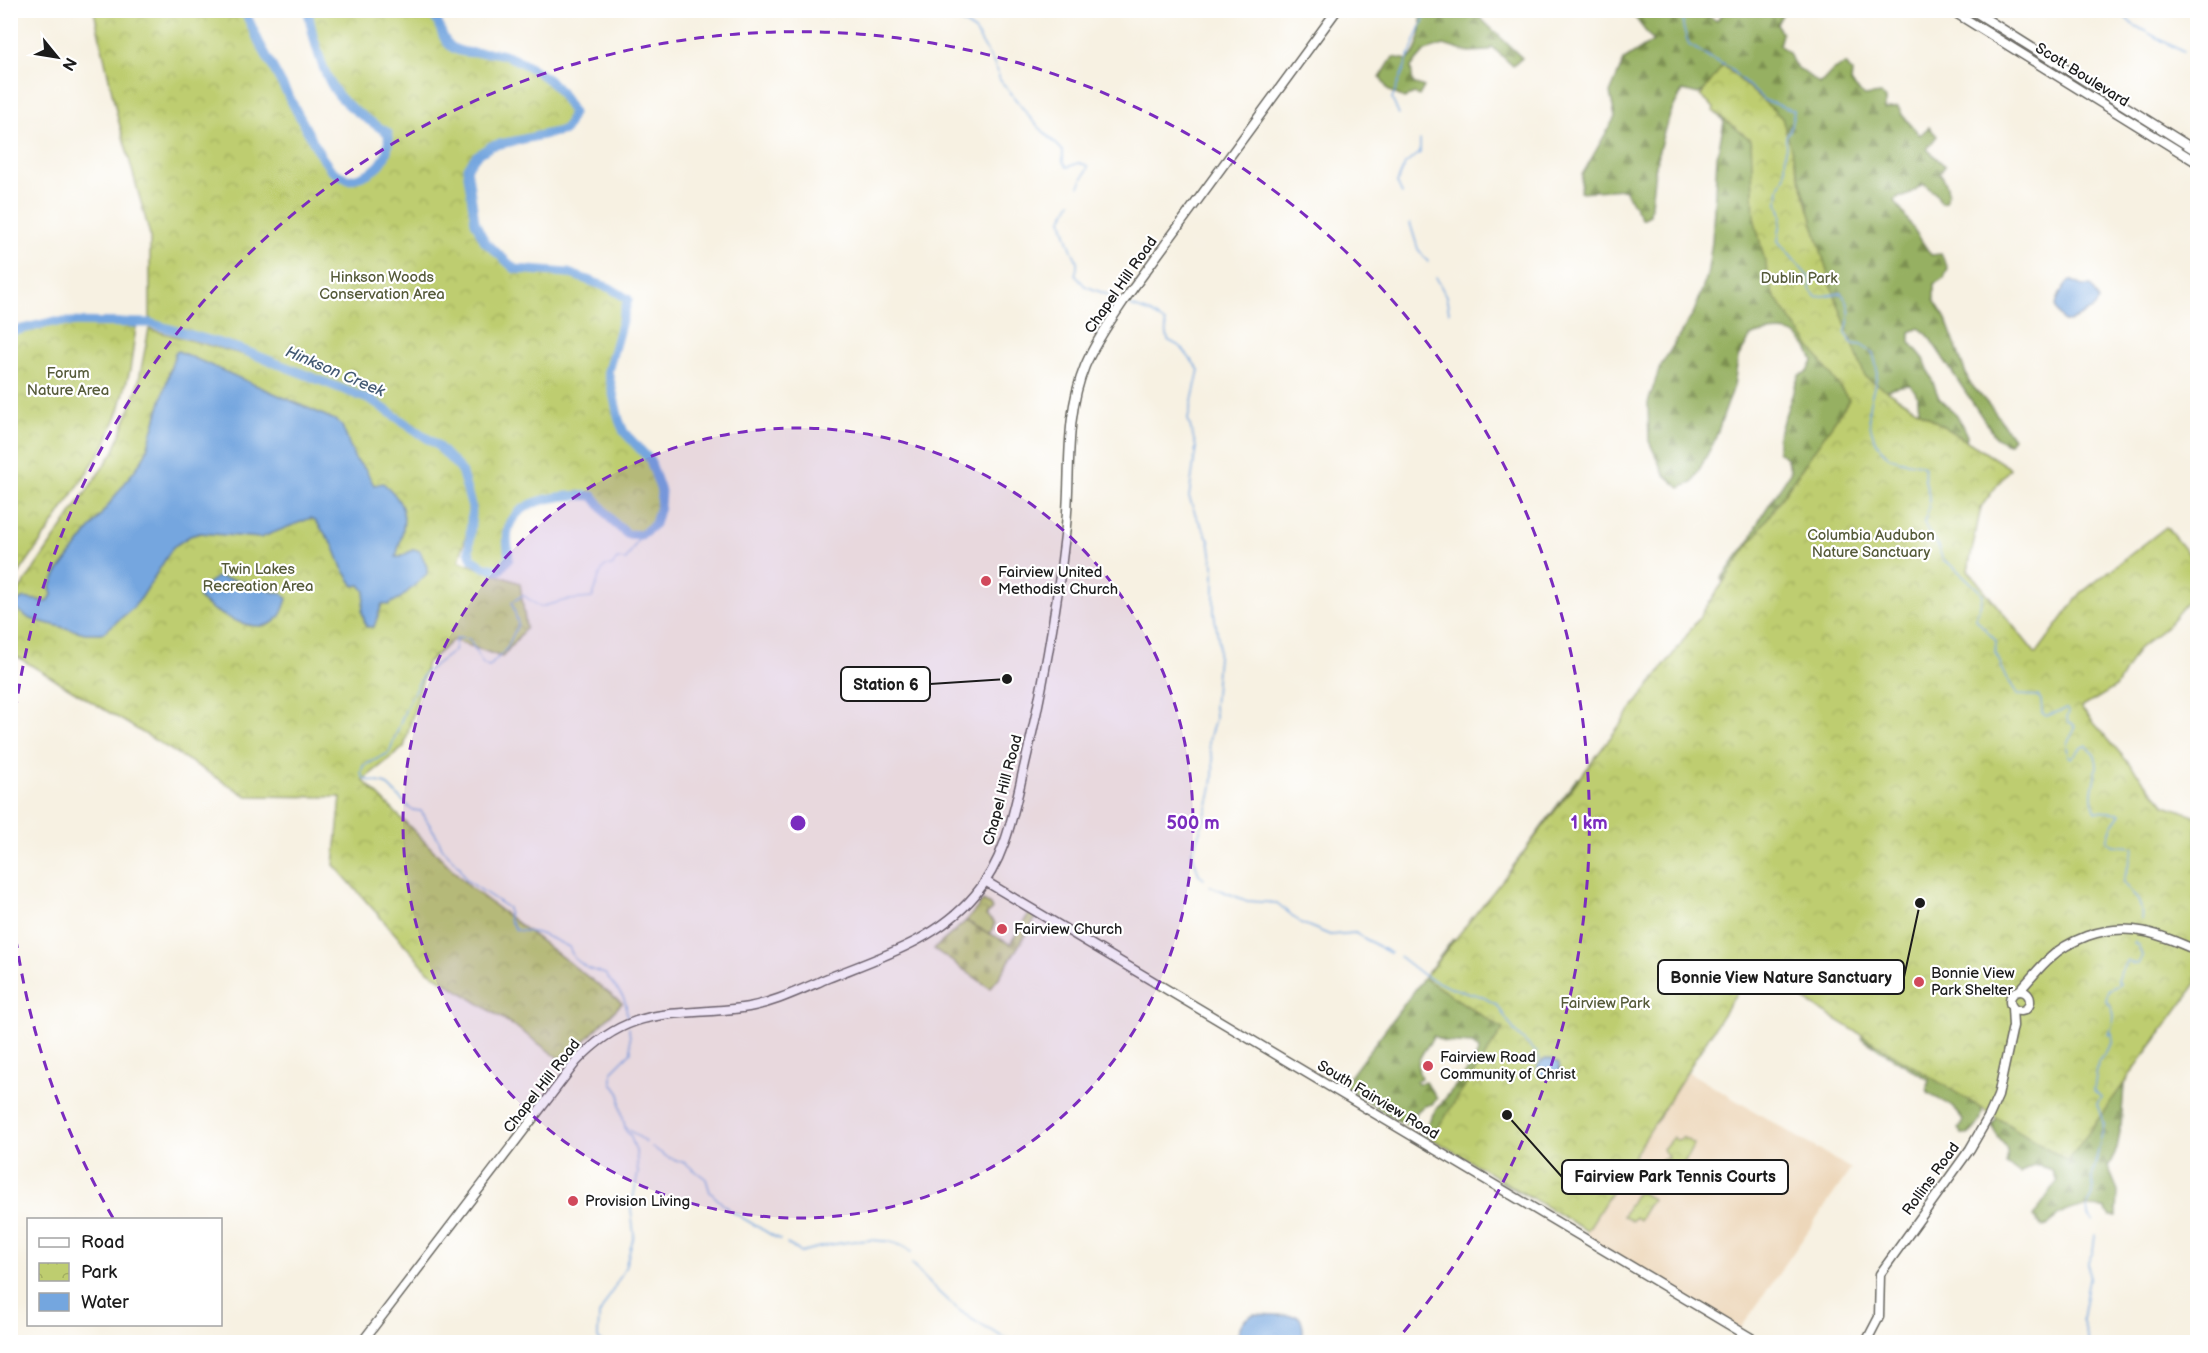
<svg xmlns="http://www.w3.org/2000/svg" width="2208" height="1353" viewBox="0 0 2208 1353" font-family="'Balsamiq Sans',sans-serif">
<defs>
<pattern id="forest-firs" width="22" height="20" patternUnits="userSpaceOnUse" patternTransform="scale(1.5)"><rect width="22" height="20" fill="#96b062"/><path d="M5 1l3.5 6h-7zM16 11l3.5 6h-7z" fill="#7a8e50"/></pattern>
<pattern id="cemetery-stones" width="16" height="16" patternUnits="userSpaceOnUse" patternTransform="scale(1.5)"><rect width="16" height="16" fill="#becd6f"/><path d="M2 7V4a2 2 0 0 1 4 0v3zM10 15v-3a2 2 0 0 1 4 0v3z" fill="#a3af60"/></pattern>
<pattern id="park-crowns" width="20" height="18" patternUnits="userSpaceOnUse" patternTransform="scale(1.5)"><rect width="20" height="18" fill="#becd6f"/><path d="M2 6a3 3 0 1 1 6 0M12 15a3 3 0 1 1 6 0" fill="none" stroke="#a3af60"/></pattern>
</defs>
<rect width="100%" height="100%" fill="#fff"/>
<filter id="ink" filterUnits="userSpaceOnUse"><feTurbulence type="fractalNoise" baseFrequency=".0167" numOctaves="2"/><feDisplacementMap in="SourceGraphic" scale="12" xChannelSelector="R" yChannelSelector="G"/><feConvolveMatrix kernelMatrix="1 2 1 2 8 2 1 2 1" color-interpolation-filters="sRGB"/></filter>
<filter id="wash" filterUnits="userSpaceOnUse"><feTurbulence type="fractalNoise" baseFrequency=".008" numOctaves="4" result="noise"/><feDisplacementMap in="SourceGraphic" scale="24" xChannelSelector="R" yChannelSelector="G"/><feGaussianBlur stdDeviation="1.35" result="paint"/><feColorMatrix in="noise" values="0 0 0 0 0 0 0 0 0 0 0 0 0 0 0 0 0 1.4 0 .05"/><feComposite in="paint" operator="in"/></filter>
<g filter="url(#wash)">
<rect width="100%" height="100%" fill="#f7f1e2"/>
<path fill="#edd7ba" d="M1687 1071 1851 1169 1739 1331 1585 1238 1587 1231Z"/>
<path fill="#becd6f" stroke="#6d7446" stroke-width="1.5" d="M1722 1168 1735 1176 1722 1197 1709 1189Z"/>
<g fill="url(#forest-firs)" stroke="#59663f" stroke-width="1.5" fill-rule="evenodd">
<path d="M1419 11H1473L1522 58 1513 66 1492 47 1489 51 1466 52 1444 45 1425 51 1411 67 1413 83 1424 87 1419 96 1415 94 1404 98 1389 91 1380 78 1393 57 1408 60C1420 49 1424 26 1419 11Z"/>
<path d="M1630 11H1707L1709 17 1717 21 1724 11H1781L1783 13 1777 24 1782 34 1779 45 1789 53 1794 65 1820 84 1833 70 1846 64 1852 72 1851 83 1864 96 1881 94 1885 99V109L1898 107 1903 116 1920 135 1929 127 1937 136 1927 149 1945 166 1940 173C1946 181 1950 192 1946 202L1941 203 1936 194 1924 184C1914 188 1911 198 1898 197L1895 201 1931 255 1941 254 1948 268 1944 278 1934 284V300L1945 317 1969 382 1995 412 2013 438 2008 444 1996 438 1927 334 1919 328 1910 332V342L1924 359 1939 398 1957 415 1967 436 1965 446 1956 448C1946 439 1928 428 1921 415 1915 403 1923 399 1910 385 1898 386 1886 387 1877 398 1887 426 1897 461 1932 461 1941 462 1948 459 1956 460L1965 471 1964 519 1948 591 1940 607C1932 609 1920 607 1914 614 1906 625 1909 651 1913 664 1920 689 1945 704 1959 726 1977 752 1988 781 2004 807 2016 828 2032 848 2048 866L2057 870 2078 868 2098 864 2118 854 2135 855 2146 866 2155 893 2157 916C2144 927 2131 919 2121 908L2117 909C2113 913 2110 920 2104 923 2093 928 2088 920 2076 930L2068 923 2060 921C2045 930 2021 953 2006 934 2002 929 2003 922 2005 916L2015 913C2019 902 2033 900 2039 890 2047 877 2026 862 2019 854 2012 846 2005 837 1997 829 1976 828 1973 851 1962 864 1956 873 1946 878 1938 886 1925 901 1915 922 1899 934L1888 932 1876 919 1829 884 1820 881 1779 930 1784 940 1798 943 1800 948 1792 960 1777 947 1769 945 1760 960 1752 967 1728 1005 1718 1001 1721 984 1704 977 1701 972 1696 950 1672 938 1657 922 1649 918 1598 902 1586 895H1576L1572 906C1559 906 1549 895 1536 893L1539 881 1512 868 1577 778 1583 779 1634 805 1638 809 1635 825 1628 832 1618 856 1605 877 1623 885 1669 915C1680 914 1688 904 1689 892L1680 879C1687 869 1681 859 1686 849 1701 846 1716 853 1724 834L1720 828 1704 832 1697 825 1703 807 1715 805 1720 811H1732L1741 804 1746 795 1756 785 1767 765 1764 756 1758 751 1759 742 1757 739 1729 732 1711 738C1709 737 1703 735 1702 733 1691 720 1692 676 1705 664 1707 662 1711 661 1713 659L1759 605 1799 570 1841 525 1844 516C1834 500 1823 489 1806 479L1794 499 1762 536 1759 544 1724 583 1721 579 1750 540 1759 520 1791 471 1786 458 1778 451V436L1799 375 1808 372 1813 361C1800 326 1784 328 1751 336L1738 358 1734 386 1714 442 1692 483 1680 488 1664 474 1649 441 1648 403 1660 367 1694 312 1707 276 1712 242 1717 157 1724 122 1717 114 1724 103 1733 110 1741 107 1744 98C1734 97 1723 93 1719 82L1698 94 1683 90C1659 128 1654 170 1650 215L1642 219 1624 189 1580 192 1582 175 1615 117 1610 93 1624 60 1653 41ZM1892 498 1898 505 1896 513 1902 521 1911 523 1924 534 1921 556 1897 568 1868 571 1847 557 1844 544 1863 524 1862 513 1873 509 1879 521 1889 509 1886 500ZM1700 889C1705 890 1716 890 1719 894 1721 895 1730 920 1733 926L1725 933 1719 946 1702 934 1694 931 1690 922 1698 908Z"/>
<path d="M1453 939 1673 1090 1659 1118 1647 1132 1530 1198 1500 1182 1497 1176 1421 1133 1435 1111 1474 1063 1479 1049 1472 1044 1444 1042 1434 1036C1425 1051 1412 1060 1421 1078L1416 1081 1418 1084 1425 1081 1437 1099 1432 1104C1419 1106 1415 1113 1410 1125L1401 1123 1343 1086Z"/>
<path d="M1870 1029 1982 1107C1983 1119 1977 1128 1968 1135L1962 1134 1958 1129 1963 1120C1954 1104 1942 1102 1928 1093L1927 1088 1929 1080 1861 1038Z"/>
<path d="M2161 1029 2162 1032 2147 1052 2126 1072 2120 1083 2124 1085 2121 1126 2117 1149 2108 1167 2118 1191 2117 1216H2111L2104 1208C2079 1206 2064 1207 2047 1226L2042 1227 2033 1217 2057 1182 2052 1170C2038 1164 2032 1164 2020 1174L2006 1164C2012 1143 1997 1143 1992 1125L1998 1116Z"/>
</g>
<path fill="url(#cemetery-stones)" stroke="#6d7446" stroke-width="1.5" d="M1031 910 1038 915 998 979 990 988 934 949 966 921 1010 944Z"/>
<g fill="url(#park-crowns)" stroke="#6d7446" stroke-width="1.5">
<path d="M94 11H244L259 42 321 156 332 171 350 180C376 174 391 161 388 133 371 122 353 111 340 97 323 79 312 35 308 11H427L438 19 443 36 454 48 468 52 498 53 531 68 556 86 573 113 565 130 491 146 476 156 467 168 475 222 485 242 515 269 568 273 610 288 628 299 608 371 619 420 624 432 650 460 661 491 660 506 655 524 641 535 627 534 613 522 593 496C569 494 524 497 511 522 505 533 508 547 509 559L500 570C444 559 483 531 468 497L469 525 459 561 520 583 526 628 502 657 453 640 427 663 404 747 363 780 470 887 622 1003 564 1062 516 1027 428 971 334 865 341 797 247 796 11 653 10 604 114 451 137 390 149 329 263 360 386 410 373 401 240 349 150 323V235L117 115Z"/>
<path d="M1723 65 1782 118 1831 285 1865 377 2010 468 1981 507 1968 570 2036 654 2081 593 2166 527 2197 565V590L2166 627 2138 649 2116 687 2081 708 2165 805 2197 816V982L2068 1161 1752 968 1587 1231 1431 1138 1503 1029 1424 978 1512 868 1680 645 1849 400 1773 295 1754 217 1751 140 1713 111 1714 108 1700 96Z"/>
<path d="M60 323 136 327 130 370 119 410 105 445 53 524 11 585V335Z"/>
<path d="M983 901 990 905 992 909 986 916 995 923 990 934 966 921Z"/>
<path d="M1673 1137 1676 1140 1681 1139 1682 1137 1694 1144 1677 1176 1658 1166 1662 1160 1668 1158 1663 1149Z"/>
<path d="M1640 1192 1652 1199 1639 1220 1635 1217 1632 1221 1623 1216 1635 1195Z"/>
</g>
<g fill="#74a6df" stroke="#48617e" stroke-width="1.5">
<path d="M2070 280 2083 286H2091L2099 301 2094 308 2069 322 2064 321C2061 317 2056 312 2056 308 2056 300 2064 284 2070 280Z"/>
<path d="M178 351 335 420 342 426 355 459 365 469 374 485 383 483C412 507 405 524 396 557H400L414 549 420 551 427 567V574L402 597 388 605 382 604 374 627H366L362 612 365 591 360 585 354 586 342 568 333 545 315 520 311 518 260 538 200 533 190 536 173 547 142 597 132 609 103 633H85L30 619 15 608 17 602 24 598 47 602 52 595 50 587 57 573 140 463 146 453 175 353Z"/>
<path d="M217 577 253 583 273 592 282 593 287 599C284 608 281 618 272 623 253 634 211 612 198 597L200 589Z"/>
<path d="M1545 1059H1552L1559 1064 1560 1071 1556 1077C1547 1079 1543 1078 1537 1071L1538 1065Z"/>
<path d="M1254 1314 1298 1316C1305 1323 1303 1334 1302 1342H1236C1240 1328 1239 1321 1254 1314Z"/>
</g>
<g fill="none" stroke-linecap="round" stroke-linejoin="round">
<g stroke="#74a6df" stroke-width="1.5">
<path d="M943 10 975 31 994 64 1000 80 1033 121 1063 151V161L1067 167 1079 163 1086 165 1088 167 1079 186"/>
<path d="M1679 10 1683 14V27L1689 45 1714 60 1728 67 1764 100 1794 111 1790 130 1786 136 1785 175 1779 188 1778 202 1782 215 1778 241 1811 280 1810 289 1816 297 1841 293C1853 307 1850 317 1845 334L1853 344 1861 345 1873 353C1874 359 1877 365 1877 371 1877 383 1870 396 1869 408 1868 426 1874 446 1890 457 1901 464 1915 460 1925 467 1922 480 1928 486 1929 498 1931 507 1926 515 1924 523L1929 533 1936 542 1943 560C1952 563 1974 586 1983 594 1982 603 1977 610 1976 619L1996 641 1995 653C2001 660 2000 665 2003 672 2007 681 2013 684 2017 695L2038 696 2041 700 2042 713 2046 716 2066 709 2069 712 2067 718 2069 723 2074 725 2075 729 2067 743 2068 756 2071 758 2082 747 2087 746C2111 768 2082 783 2096 811L2121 813 2112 826 2107 841 2113 845 2134 847 2123 883C2134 895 2144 902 2141 920"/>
<path d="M2118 10 2132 24 2183 52"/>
<path d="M2194 60 2198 64"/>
<path d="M1399 115 1392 99 1425 16 1424 10"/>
<path d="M1402 194 1397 183 1405 164 1420 153V140"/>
<path d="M1071 202 1062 219C1064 228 1068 240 1071 248 1076 260 1080 261 1075 275L1085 286 1116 298"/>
<path d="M1410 223 1418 249 1428 262"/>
<path d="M1436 277 1446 296 1449 312"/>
<path d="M1131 306 1151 313 1165 323 1168 340 1181 347 1199 370 1188 419 1196 447 1189 497 1196 516 1209 540 1214 572V613L1219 643 1214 708C1218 724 1209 729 1209 744 1209 750 1213 756 1213 762 1216 789 1202 827 1192 852L1199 875 1204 879"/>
<path d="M1210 886 1247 901 1277 903 1301 923 1330 935 1355 933 1390 953"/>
<path d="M1400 957 1423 975 1448 987 1481 996 1497 1005 1516 1033 1538 1054 1540 1062"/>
<path d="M627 1020 626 1004 623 997 605 974 587 968 574 958 569 947 557 941 538 933 516 930 509 920 508 908 466 880 460 867 442 848 438 838 421 811 412 810 386 784 364 779 361 773 363 766 389 753 408 703 424 673 454 651 456 638 469 639 483 664 489 667 507 648 518 624 512 602 523 595 540 607 567 600 592 598C597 587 597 575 605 566H612L617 559 626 560 641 535"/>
<path d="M625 1127 646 1142"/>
<path d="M652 1147 667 1157 685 1163 706 1179 710 1192 729 1210 780 1240"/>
<path d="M2093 1221 2088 1216 2087 1207 2093 1196V1174L2104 1125 2097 1104 2101 1097 2094 1090 2098 1062 2113 1042 2112 1033 2109 1035C2114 1020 2118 1013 2106 1001L2108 990 2120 984 2117 980 2127 960 2134 964H2138L2142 956 2138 945 2134 944 2135 941"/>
<path d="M787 1244 801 1252C830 1244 887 1230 911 1252"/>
<path d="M912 1264C943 1300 971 1324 1015 1342"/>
<path d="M601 1342 598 1338 599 1315 625 1268 634 1235 631 1209 638 1173 636 1151 630 1135 626 1131 620 1105V1094L612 1083V1071L631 1052 629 1028"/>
<path d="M2089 1342 2082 1319 2089 1279 2088 1261 2093 1252 2095 1235"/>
</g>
<g stroke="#74a6df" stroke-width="9">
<path d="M244 10 259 42 321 156 332 171 349 180C376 174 391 161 388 133 371 122 353 111 340 97 323 78 312 35 308 10"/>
<path d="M10 332 52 322 150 323 240 349 373 401 437 445 461 470 472 508 469 551 472 559 484 567 500 570 509 559C508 547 505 533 511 522 524 497 569 494 593 496L613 522 627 534 641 535 655 524 660 506 661 491 650 460 624 432 619 420 608 371 628 299 610 288 568 273 515 269 485 242 475 222 467 168 476 156 491 146 565 130 573 113C567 104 562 93 555 86 543 74 511 54 494 53 482 52 465 55 453 48 439 39 442 21 429 10"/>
</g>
</g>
</g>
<g filter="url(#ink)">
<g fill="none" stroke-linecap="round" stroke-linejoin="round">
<defs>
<g id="secondary">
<path d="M1951 10 2198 163"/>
<path d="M1972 10 2198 152"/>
<path d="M985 881 1758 1342"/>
<circle cx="2020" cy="1001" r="10"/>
<path d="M2019 991C2030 980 2039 967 2051 957 2061 947 2074 941 2087 936 2129 921 2159 934 2198 951"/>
<path d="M362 1342 576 1062C630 1004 672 1017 742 1008 772 1004 800 990 828 978 881 957 937 940 975 895 1005 860 1013 815 1023 772 1042 694 1056 615 1065 535 1072 480 1063 419 1085 366 1095 343 1109 323 1123 302L1337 10"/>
<path d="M1866 1342 1879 1317 1880 1274 1970 1149 1989 1116 1998 1096 2013 1026 2012 1007"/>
</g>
</defs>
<use href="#secondary" stroke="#696761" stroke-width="11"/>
<use href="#secondary" stroke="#fff" stroke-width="8"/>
</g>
</g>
<circle cx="798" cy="823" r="395" fill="#7b2cbf" fill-opacity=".12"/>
<g fill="none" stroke="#7b2cbf" stroke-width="3" stroke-dasharray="10 8">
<circle cx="798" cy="823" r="395"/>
<path d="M113 1218A791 791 0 0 1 11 899M11 747A791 791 0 1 1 1395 1342"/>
</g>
<g fill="#d1495b" stroke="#fff" stroke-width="2">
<circle cx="986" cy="581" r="6"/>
<circle cx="1002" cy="929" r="6"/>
<circle cx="1919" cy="982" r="6"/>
<circle cx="1428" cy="1066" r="6"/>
<circle cx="573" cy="1201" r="6"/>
</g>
<g text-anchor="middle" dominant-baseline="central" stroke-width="4.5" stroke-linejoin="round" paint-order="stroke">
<g font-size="15" fill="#1c1c1c" stroke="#fff">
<text transform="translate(2082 75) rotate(32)">Scott Boulevard</text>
<text transform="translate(1121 285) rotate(-55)">Chapel Hill Road</text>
<text transform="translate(1003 790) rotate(-75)">Chapel Hill Road</text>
<text transform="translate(542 1086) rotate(-52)">Chapel Hill Road</text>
<text transform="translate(1378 1100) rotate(31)">South Fairview Road</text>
<text transform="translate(1931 1179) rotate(-54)">Rollins Road</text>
</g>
<g font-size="15" fill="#555a39" stroke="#fff">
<text x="382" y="277">Hinkson Woods<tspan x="382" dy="17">Conservation Area</tspan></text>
<text x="1799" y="278">Dublin Park</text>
<text x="68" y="373">Forum<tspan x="68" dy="17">Nature Area</tspan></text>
<text x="1871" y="535">Columbia Audubon<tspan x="1871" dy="17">Nature Sanctuary</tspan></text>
<text x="258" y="569">Twin Lakes<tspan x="258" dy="17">Recreation Area</tspan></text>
<text x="1605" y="1003">Fairview Park</text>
</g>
<g font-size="15" fill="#1c1c1c" stroke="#fff" text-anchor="start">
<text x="998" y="572">Fairview United<tspan x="998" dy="17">Methodist Church</tspan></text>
<text x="1014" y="929">Fairview Church</text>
<text x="1931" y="973">Bonnie View<tspan x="1931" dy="17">Park Shelter</tspan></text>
<text x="1440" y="1057">Fairview Road<tspan x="1440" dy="17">Community of Christ</tspan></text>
<text x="585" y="1201">Provision Living</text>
</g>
<g font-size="16" font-style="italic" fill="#445a74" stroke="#fff">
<text transform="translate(335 372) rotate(23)">Hinkson Creek</text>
</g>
</g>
<circle cx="798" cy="823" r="9" fill="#7b2cbf" stroke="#fff" stroke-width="3"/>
<g font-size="18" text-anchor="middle" font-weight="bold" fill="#7b2cbf" stroke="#fff" stroke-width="4.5" stroke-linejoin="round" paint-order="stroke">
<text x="1193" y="829">500 m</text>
<text x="1589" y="829">1 km</text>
</g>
<path fill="none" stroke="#1c1c1c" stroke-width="2" d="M1007 679L930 684M1920 903L1904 977M1507 1115L1562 1177"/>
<g fill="#1c1c1c" stroke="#fff" stroke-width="2">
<circle cx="1007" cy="679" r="6"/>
<circle cx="1920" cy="903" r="6"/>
<circle cx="1507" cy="1115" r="6"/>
</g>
<g fill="#fff" stroke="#1c1c1c" stroke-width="2">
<rect x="841" y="667" width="89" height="34" rx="6"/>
<rect x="1658" y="960" width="246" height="34" rx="6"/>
<rect x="1562" y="1160" width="226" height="34" rx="6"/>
</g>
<g font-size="16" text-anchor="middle" font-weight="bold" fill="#1c1c1c">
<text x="886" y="690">Station 6</text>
<text x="1781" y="983">Bonnie View Nature Sanctuary</text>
<text x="1675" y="1182">Fairview Park Tennis Courts</text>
</g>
<rect width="2208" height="1353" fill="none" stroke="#fff" stroke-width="36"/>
<rect x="27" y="1218" width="195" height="108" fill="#ffffff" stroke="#a4a4a4" stroke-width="1.5"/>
<rect x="39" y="1238" width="30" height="9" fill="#ffffff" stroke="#a4a4a4" stroke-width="1.5"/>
<text x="81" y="1248" font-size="18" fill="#1c1c1c">Road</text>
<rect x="39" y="1263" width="30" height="18" fill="url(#park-crowns)" stroke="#a4a4a4" stroke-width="1.5"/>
<text x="81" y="1278" font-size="18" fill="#1c1c1c">Park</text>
<rect x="39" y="1293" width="30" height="18" fill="#74a6df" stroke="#a4a4a4" stroke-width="1.5"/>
<text x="81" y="1308" font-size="18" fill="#1c1c1c">Water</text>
<g transform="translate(57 57) rotate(120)" stroke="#ffffff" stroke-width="4.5" paint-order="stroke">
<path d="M0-4.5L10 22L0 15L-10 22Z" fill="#1c1c1c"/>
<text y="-9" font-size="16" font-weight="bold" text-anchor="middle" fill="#1c1c1c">N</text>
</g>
</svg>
